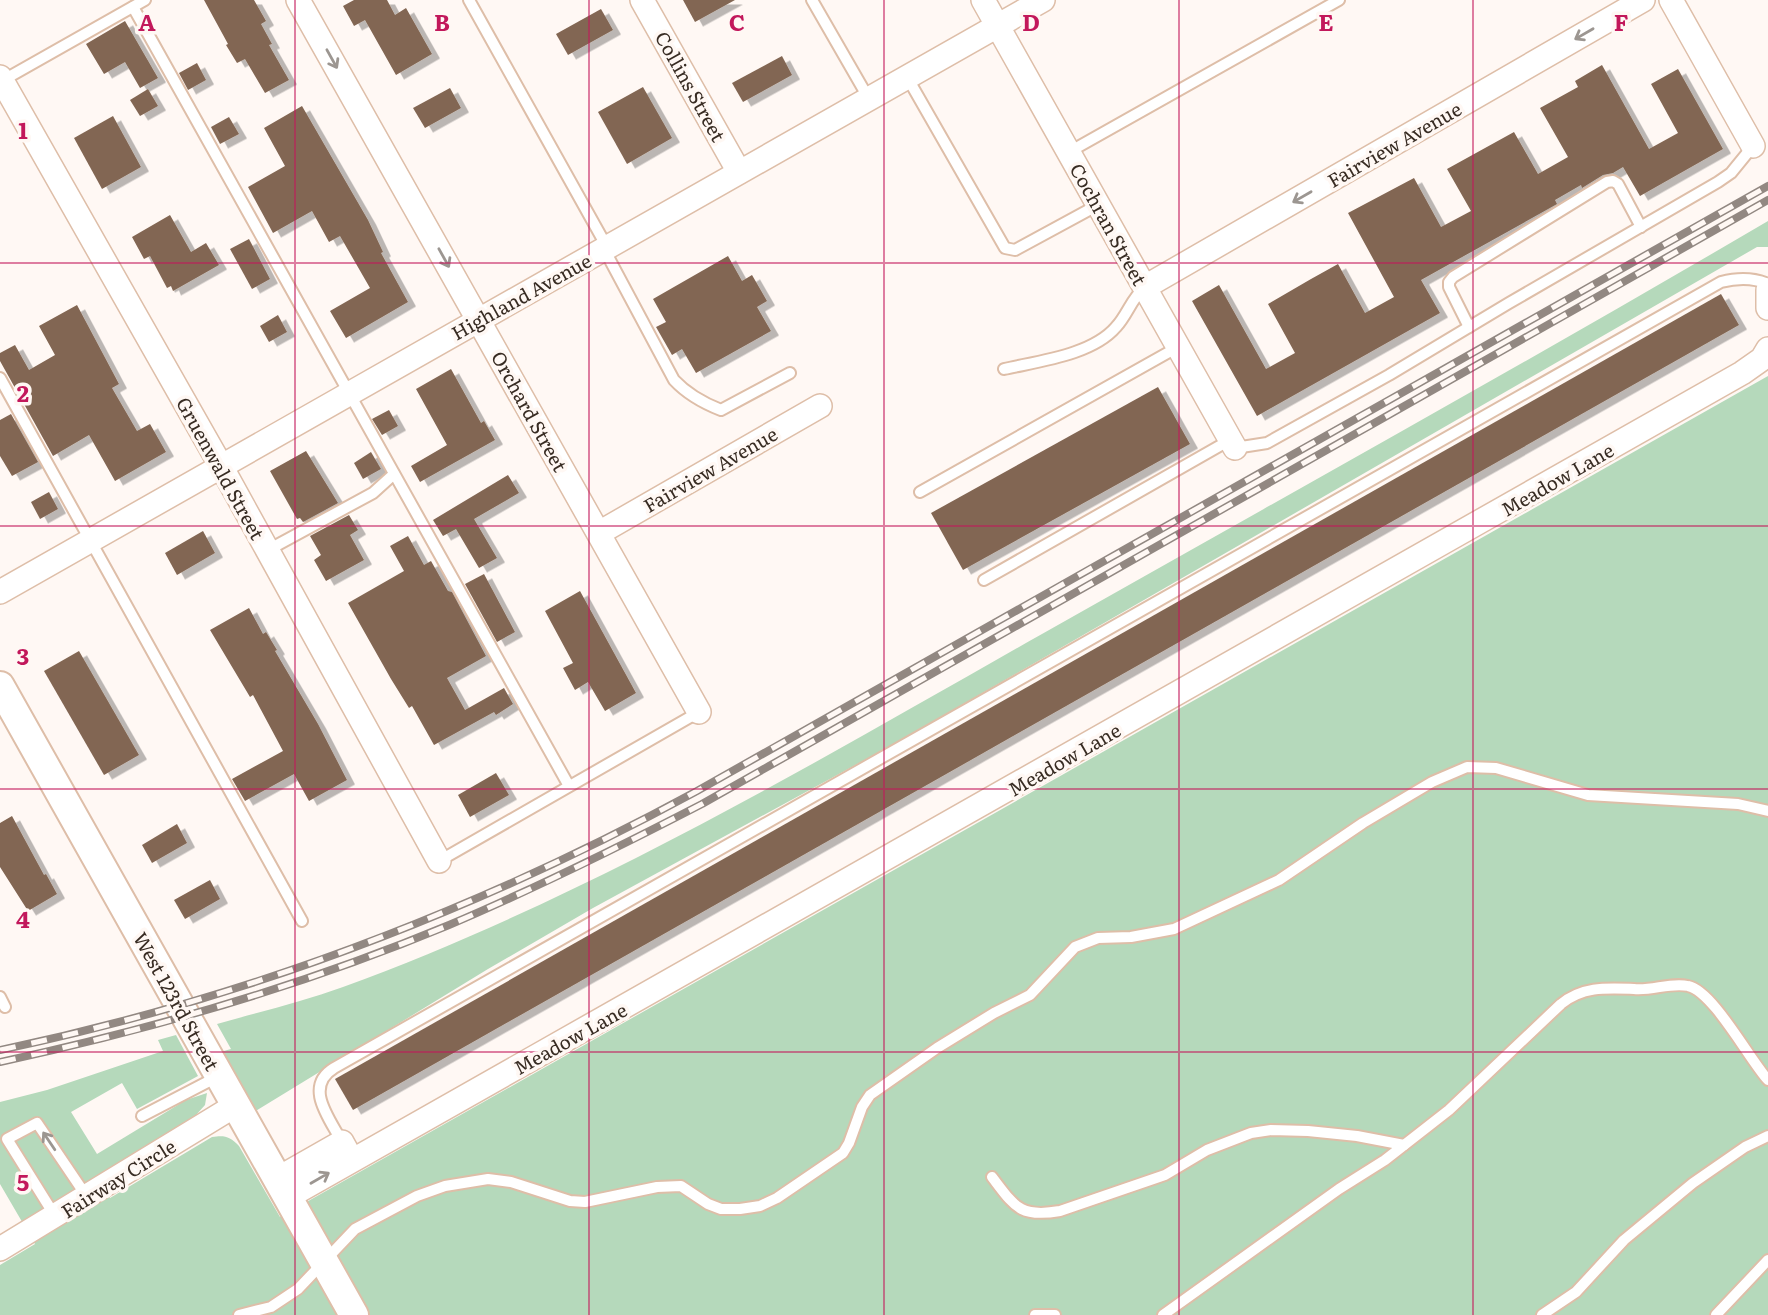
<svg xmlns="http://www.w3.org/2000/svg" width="1768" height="1315" viewBox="0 0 1768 1315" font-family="Literata,serif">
<defs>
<filter id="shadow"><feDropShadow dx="8" dy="4.5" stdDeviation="0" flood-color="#0004"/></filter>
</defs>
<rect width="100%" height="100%" fill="#fff8f4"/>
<g fill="#b5d9bb">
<path d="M1768 221V247H1757L894 744 593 908 488 969 254 1112 220 1052 231 1049 217 1024C259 1012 302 1002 343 987 587 898 816 762 1042 634 1284 497 1528 362 1768 221Z"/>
<path d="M1768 376V1315H0V1265L35 1244 0 1184V1102L47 1090 163 1051 158 1040 176 1035 198 1076 137 1109 122 1083 71 1112 97 1154 186 1100 207 1093 205 1105 196 1115 97 1176 110 1198 212 1137C224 1135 230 1136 239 1146L280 1217Z"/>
</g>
<g fill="#826652" filter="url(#shadow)">
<path d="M204 0H254L266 21 261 24 272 44 269 45 289 80 265 93 245 59 237 63 226 45 228 44Z"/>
<path d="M354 0H387L395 15 406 8 432 54 396 75 365 20 354 26 343 6Z"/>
<path d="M683 0H735L695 22Z"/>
<path d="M601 9 613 30 568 55 556 34Z"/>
<path d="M125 21 158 78 140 88 125 62 104 74 86 44Z"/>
<path d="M782 56 792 75 743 102 732 83Z"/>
<path d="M197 63 206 80 188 90 179 73Z"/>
<path d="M1602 65 1649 149 1678 133 1651 84 1678 69 1723 149 1640 196 1623 167 1613 173 1603 175 1582 188 1581 185 1555 200 1557 204 1541 213 1421 280 1440 313 1257 416 1192 301 1219 285 1266 369 1295 353 1268 304 1311 279 1338 264 1365 313 1394 297 1348 213 1414 178 1441 227 1471 211 1447 169 1514 132 1538 174 1568 157 1540 108 1578 87 1575 81Z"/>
<path d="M643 87 672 138 627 164 598 112Z"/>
<path d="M450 88 461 108 425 128 413 108Z"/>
<path d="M148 89 158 106 140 116 130 100Z"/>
<path d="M302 106 368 220 383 252 381 253 408 302 346 338 330 311 370 288 340 236 329 242 312 211 273 233 248 187 285 166 264 128Z"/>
<path d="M113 116 141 167 102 189 74 138Z"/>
<path d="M229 117 239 134 220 144 211 127Z"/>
<path d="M170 215 191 252 206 243 219 265 173 291 171 286 167 288 150 256 144 259 132 237Z"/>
<path d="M249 239 270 279 252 289 230 249Z"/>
<path d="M728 256 742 281 752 275 767 301 757 307 771 331 696 373 682 349 672 355 656 327 666 322 653 299Z"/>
<path d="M1721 294 1739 325 353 1110 335 1079Z"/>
<path d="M77 305 119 384 112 388 137 431 150 424 166 452 115 481 89 435 53 456 0 361V353L15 345 29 370 55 355 39 326Z"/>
<path d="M278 315 287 332 269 342 260 326Z"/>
<path d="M451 369 481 423 484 421 495 440 420 482 411 466 447 445 416 389Z"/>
<path d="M1158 387 1190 444 963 570 931 513Z"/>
<path d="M389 410 398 426 382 435 372 419Z"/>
<path d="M11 414 38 462 12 476 0 456V420Z"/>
<path d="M306 451 338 503 303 522 300 518 297 519 270 471Z"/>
<path d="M371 452 381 469 363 479 354 463Z"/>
<path d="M508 475 519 493 474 519 497 558 479 568 456 529 443 536 433 520Z"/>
<path d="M49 492 58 509 40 519 31 502Z"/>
<path d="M349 515 358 530 350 535 364 560 326 581 314 560 321 555 310 536Z"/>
<path d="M203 531 215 553 177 575 165 553Z"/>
<path d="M408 536 424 565 431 561 448 591 452 592 486 656 447 678 465 710 504 688 513 704 496 715 494 712 434 745 412 706 409 708 391 679 348 603 404 571 390 546Z"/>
<path d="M484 574 515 632 497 642 465 584Z"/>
<path d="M580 591 636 693 605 711 588 682 575 690 563 668 573 663 545 611Z"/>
<path d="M249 608 263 634 266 632 277 650 275 651 318 724 347 780 309 801 294 774 245 801 232 779 283 751 253 695 250 697 210 630Z"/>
<path d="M79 651 139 755 104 775 44 671Z"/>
<path d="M496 773 509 795 470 817 458 795Z"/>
<path d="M12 816 44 875 46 874 57 894 28 911 0 867V823Z"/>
<path d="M177 824 187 843 152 863 142 845Z"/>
<path d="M210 880 220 899 185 919 174 900Z"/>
</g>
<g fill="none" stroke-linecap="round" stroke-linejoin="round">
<defs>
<g id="service">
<path d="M469 0 607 247"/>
<path d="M812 0 869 99"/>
<path d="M133 7 569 786"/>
<path d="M907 77 1005 248 1015 250 1098 205"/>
<path d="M0 82 145 0"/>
<path d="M1069 152 1339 0"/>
<path d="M604 249 674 380C688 395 703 403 721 410L790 373"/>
<path d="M1469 327 1449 287V282L1453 277 1607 182 1613 181 1618 184 1641 227"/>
<path d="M1004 369C1039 361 1092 355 1116 327 1128 314 1131 299 1145 287"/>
<path d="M0 378 302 921"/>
<path d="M1235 448 1267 443 1389 375 1509 303 1718 182 1731 173 1753 146"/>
<path d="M920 492 1178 347"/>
<path d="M268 550 373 493 394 474"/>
<path d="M984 580 1230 440"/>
<path d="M439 861 699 712"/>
<path d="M0 997 5 1007"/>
<path d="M142 1116 217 1077"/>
<path d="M342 1142C330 1119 303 1087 334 1068L1721 282C1737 278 1752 277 1768 284"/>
<path d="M992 1177C1015 1207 1020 1218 1060 1211L1165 1175 1207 1150 1251 1133 1271 1130 1308 1131 1357 1136 1404 1145"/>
<path d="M55 1216 7 1139 37 1123 87 1197"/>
<path d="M239 1315 271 1307 298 1289 355 1229 417 1196 445 1186 488 1179 511 1182 570 1201 585 1202 657 1187 681 1186 708 1204 721 1209H740L760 1206 777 1198 843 1153 849 1143 862 1107 870 1095 937 1048 994 1013 1030 995 1075 947 1098 938 1131 937 1174 929 1279 880 1363 823 1432 782 1467 767 1496 768 1588 795 1738 804 1768 811"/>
<path d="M1035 1315H1055"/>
<path d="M1163 1315 1339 1189 1385 1160 1449 1110 1561 1004C1583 986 1607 988 1634 989 1652 991 1671 982 1688 986 1713 991 1749 1059 1768 1080"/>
<path d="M1542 1315 1576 1292 1624 1240 1693 1183 1745 1147 1768 1136"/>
<path d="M1716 1315 1768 1260"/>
</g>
<g id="minor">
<path d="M298 0 699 712"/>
<path d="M642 0 739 172"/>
<path d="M983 0 1235 448"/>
<path d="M1671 0 1753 146"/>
<path d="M0 77 221 466 439 861"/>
<path d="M1145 287 1643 0"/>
<path d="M1768 290V308"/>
<path d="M599 533 820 406"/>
<path d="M0 592 1043 0"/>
<path d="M277 1179 342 1142 352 1160"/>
<path d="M288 1197 1742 373 1762 359 1768 349"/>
<path d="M0 1249 236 1105"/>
</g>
<path id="tertiary" d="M0 686 354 1315"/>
</defs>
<use href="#service" stroke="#debea8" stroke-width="14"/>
<use href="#minor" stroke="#debea8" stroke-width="26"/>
<use href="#tertiary" stroke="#debea8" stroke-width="32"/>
<use href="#service" stroke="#fff" stroke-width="10"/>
<use href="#minor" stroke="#fff" stroke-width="23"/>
<use href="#tertiary" stroke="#fff" stroke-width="28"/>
<defs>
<g id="rail">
<path d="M0 1050C244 999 478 910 697 791L1768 186"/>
<path d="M0 1062C153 1029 305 985 449 925 536 888 619 847 702 804L1768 200"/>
</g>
</defs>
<use href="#rail" stroke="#928882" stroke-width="8"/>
<use href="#rail" stroke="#fff8f4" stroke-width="5" stroke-dasharray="16" stroke-linecap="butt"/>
</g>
<defs><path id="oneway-shaft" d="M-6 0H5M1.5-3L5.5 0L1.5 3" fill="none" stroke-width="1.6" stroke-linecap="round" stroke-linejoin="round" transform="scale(1.75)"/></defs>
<g stroke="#9c9691">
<use href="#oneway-shaft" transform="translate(1584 34) rotate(150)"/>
<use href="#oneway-shaft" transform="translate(332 59) rotate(61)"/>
<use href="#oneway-shaft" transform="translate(1302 197) rotate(150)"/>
<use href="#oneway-shaft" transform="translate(444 258) rotate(61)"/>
<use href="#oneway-shaft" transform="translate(49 1141) rotate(-124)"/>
<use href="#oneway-shaft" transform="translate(320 1178) rotate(-30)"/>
</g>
<path fill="none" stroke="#c2185b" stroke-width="2" stroke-opacity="0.55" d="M295 0V1315M589 0V1315M884 0V1315M1179 0V1315M1473 0V1315M0 263H1768M0 526H1768M0 789H1768M0 1052H1768"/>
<g text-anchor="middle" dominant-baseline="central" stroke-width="7" stroke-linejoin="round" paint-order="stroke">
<g font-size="19" fill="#382c23" stroke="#fff8f4">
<text transform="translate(691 86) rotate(61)">Collins Street</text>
<text transform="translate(1394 144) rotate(-30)">Fairview Avenue</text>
<text transform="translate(1109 224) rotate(61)">Cochran Street</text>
<text transform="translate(521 296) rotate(-29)">Highland Avenue</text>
<text transform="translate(530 411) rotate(61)">Orchard Street</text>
<text transform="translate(221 468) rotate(61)">Gruenwald Street</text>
<text transform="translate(710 469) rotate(-30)">Fairview Avenue</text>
<text transform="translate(1557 479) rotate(-30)">Meadow Lane</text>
<text transform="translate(1064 759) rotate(-30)">Meadow Lane</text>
<text transform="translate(177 1001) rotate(61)">West 123rd Street</text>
<text transform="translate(570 1038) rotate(-29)">Meadow Lane</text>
<text transform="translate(118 1178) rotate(-32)">Fairway Circle</text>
</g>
</g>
<g font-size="23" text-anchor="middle" font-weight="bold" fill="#c2185b" stroke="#fff8f4" stroke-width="7" stroke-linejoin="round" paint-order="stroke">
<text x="147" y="31">A</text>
<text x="442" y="31">B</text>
<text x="737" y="31">C</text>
<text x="1031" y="31">D</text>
<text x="1326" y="31">E</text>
<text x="1621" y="31">F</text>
<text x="23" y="139">1</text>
<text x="23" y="402">2</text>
<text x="23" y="665">3</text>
<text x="23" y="928">4</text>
<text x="23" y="1191">5</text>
</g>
</svg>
